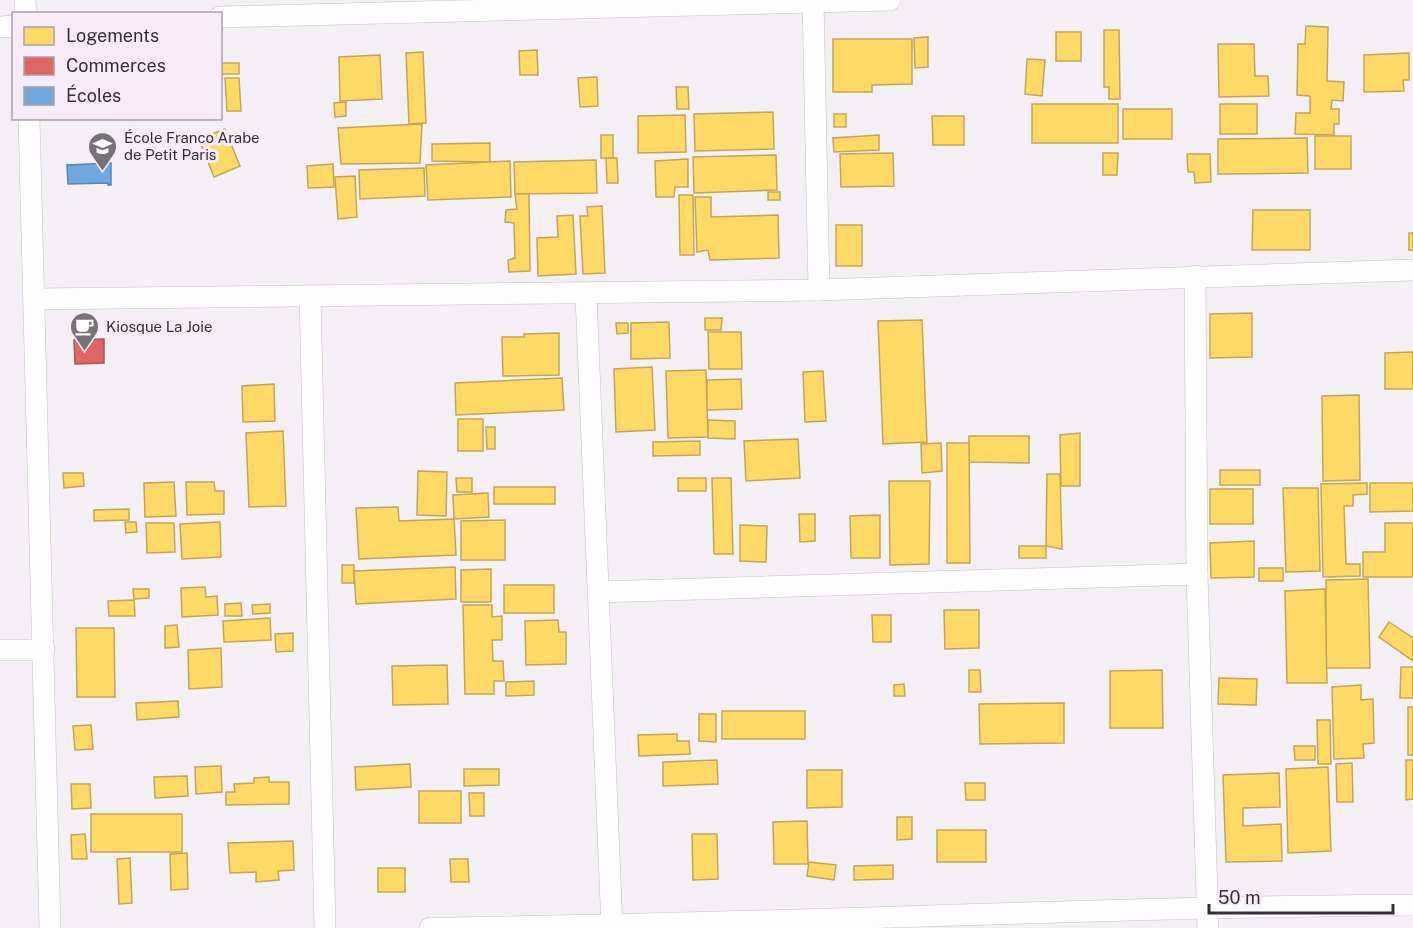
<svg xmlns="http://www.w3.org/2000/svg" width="1413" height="928" viewBox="0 0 1413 928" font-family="'Public Sans',sans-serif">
<rect width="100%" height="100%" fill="#f4eef5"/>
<g fill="#ffd966" stroke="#c2a657" stroke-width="1.5">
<path d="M1306 26 1328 27 1327 81 1344 82 1343 101 1332 100 1331 109H1339V124H1334V135L1295 134 1296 113H1310V96L1297 95 1298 44H1305Z"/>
<path d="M1104 30H1119L1120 99H1109V87H1104Z"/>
<rect x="1056" y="32" width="25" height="29"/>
<path d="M928 37V67L915 68 914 38Z"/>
<path d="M833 39H912V84L872 85V92H833Z"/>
<path d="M1218 44H1254L1255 76H1268L1269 96 1219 97Z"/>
<path d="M537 50 538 75H520L519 51Z"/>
<path d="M423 52 426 123 409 124 406 53Z"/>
<path d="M1409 53V80H1403L1404 91 1364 92V55Z"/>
<path d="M380 55 382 99 340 101 339 57Z"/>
<path d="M1027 59 1045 60 1042 96 1025 94Z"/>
<rect x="220" y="63" width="19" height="11"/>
<path d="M597 77 598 106 580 107 578 78Z"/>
<path d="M225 78H239L241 111H227Z"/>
<path d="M676 87H688L689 109H677Z"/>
<path d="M346 102V116L335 117 334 103Z"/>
<rect x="1032" y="104" width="86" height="39"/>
<rect x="1220" y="104" width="37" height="30"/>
<rect x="1123" y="109" width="49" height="30"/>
<path d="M773 112 774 149 695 151 694 114Z"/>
<rect x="834" y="114" width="12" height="13"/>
<path d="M685 115 686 152 638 153V116Z"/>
<path d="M932 116H964V145H933Z"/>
<path d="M422 124 420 163 341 164 338 128Z"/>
<path d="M225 129 240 166 214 177 199 139Z"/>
<rect x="601" y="135" width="12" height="23"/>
<path d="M879 135V150L834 152 833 138Z"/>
<rect x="1315" y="136" width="36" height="33"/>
<path d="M1307 138 1308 173 1218 174V139Z"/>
<path d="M490 143V162L432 161V144Z"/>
<path d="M893 153 894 186 841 187 840 154Z"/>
<path d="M1103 153H1118L1117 175H1103Z"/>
<path d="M1187 154H1210L1211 182 1195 183 1194 172H1188Z"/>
<path d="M776 155 777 190 694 193 693 157Z"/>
<path d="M606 158H617L618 183H607Z"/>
<path d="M688 159V187H675L674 197H656L655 161Z"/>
<path d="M596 160 597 193 515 194 514 162Z"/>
<path d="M510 161 511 197 428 200 426 165Z"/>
<path d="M333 164 334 187 308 188 307 166Z"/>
<path d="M424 168 425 196 360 199 359 170Z"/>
<path d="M355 176 357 217 338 219 335 177Z"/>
<rect x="768" y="192" width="12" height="8"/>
<path d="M515 194H529L530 271 509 272 508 260 515 258 514 223 505 222 506 210 517 209Z"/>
<path d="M679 195H693L694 255H680Z"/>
<path d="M695 197H711V217L778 215 779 258 710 260 708 250 697 252Z"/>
<path d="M602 206 605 273 583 274 580 216H588L587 207Z"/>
<path d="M1253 210H1310V250H1252Z"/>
<path d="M573 215 576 274 538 276 537 238 558 237 557 216Z"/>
<rect x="836" y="225" width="26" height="41"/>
<rect x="1409" y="233" width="4" height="17"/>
<path d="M1252 313V357L1210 358V314Z"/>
<path d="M705 318H722L721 330H705Z"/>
<path d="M922 320 927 442 883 444 878 321Z"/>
<path d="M669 322 670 358 631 359V323Z"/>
<path d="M616 323H628V333L617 334Z"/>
<path d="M708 332H741L742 369H709Z"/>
<path d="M559 333V375L503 376 502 337H524V334Z"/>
<path d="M1413 352V389H1385V353Z"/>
<path d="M652 367 655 430 616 432 614 369Z"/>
<path d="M706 370 708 437 668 438 666 371Z"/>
<path d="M823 371 826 421 805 422 803 372Z"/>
<path d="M562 378 564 410 456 415 455 383Z"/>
<path d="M741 379 742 409 707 410V380Z"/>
<path d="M274 384 275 421 243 422 242 386Z"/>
<path d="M1359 395 1360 480 1323 481 1322 396Z"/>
<rect x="458" y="419" width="25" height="32"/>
<path d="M708 420 735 421V439L708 438Z"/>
<path d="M486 427H495V449H487Z"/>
<path d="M283 431 286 506 249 507 246 433Z"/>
<path d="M1080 433V486H1061L1060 435Z"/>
<path d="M969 436H1029V463L969 462Z"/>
<path d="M798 439 800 478 746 481 744 441Z"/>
<path d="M700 441V455L653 456V442Z"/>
<path d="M941 443 942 471 922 473 921 444Z"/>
<path d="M947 443H969L970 563H947Z"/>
<rect x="1220" y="470" width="40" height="15"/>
<path d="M418 471 447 472 446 516 417 515Z"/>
<path d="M63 473H83L84 486 64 488Z"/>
<path d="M1047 474H1060L1062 549 1046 546Z"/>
<path d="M456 478H472V492H457Z"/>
<rect x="678" y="478" width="28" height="13"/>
<path d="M712 478H731L733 554H714Z"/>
<path d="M889 481H930L929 564 890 565Z"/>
<path d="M174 482 176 516 145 517 144 483Z"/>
<path d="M186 482H214L215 491H224V514L187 515Z"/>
<path d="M1367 483V494L1353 495V506H1344L1346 564H1360V576L1323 577 1321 484Z"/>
<path d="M1370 483H1413V511L1370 512Z"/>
<rect x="494" y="487" width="61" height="17"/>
<path d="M1283 488H1318L1320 571 1286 572Z"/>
<rect x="1210" y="489" width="43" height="35"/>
<path d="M488 493 489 517 454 519 453 495Z"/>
<path d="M398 507 399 521 454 519 456 555 359 559 356 508Z"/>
<path d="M129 509V520L94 521V510Z"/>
<path d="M799 514H815V541L800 542Z"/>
<path d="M880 515V558H851L850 516Z"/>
<path d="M505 520V560H461V521Z"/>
<path d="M125 522H136L137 532 126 533Z"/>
<path d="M220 522 221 557 182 559 180 524Z"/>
<path d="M146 523H174L175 552 147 553Z"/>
<path d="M1385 523H1413V577H1363V552H1385Z"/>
<path d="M740 525 767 526 766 562 740 561Z"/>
<path d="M1254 541V577L1211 578 1210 543Z"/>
<rect x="1019" y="546" width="27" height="12"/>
<rect x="342" y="565" width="12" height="18"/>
<path d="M455 567 456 599 356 604 354 571Z"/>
<rect x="1259" y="568" width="24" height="13"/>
<path d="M491 569V602H461V570Z"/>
<path d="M1368 579 1370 668H1326V580Z"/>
<rect x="504" y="585" width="50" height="28"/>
<path d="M205 587 206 597 217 596 218 615 182 617 181 588Z"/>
<path d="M133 589H149V598L134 599Z"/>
<path d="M1325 589 1327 683H1287L1285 591Z"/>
<path d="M134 600 135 616H109L108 601Z"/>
<path d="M241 603 242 616H225V604Z"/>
<path d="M270 604V613L253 614 252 605Z"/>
<path d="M463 605H492V617L502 616V640H492L493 661H503L504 681H494V694H465Z"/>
<path d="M944 610H979V648L945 649Z"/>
<path d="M872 615H891V642H873Z"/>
<path d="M270 618 271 640 224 642 223 621Z"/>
<path d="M558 620 559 632H566V664L526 665 525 621Z"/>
<path d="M1389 622 1413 638V661L1379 637Z"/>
<path d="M177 625 179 647 165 648V626Z"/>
<path d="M76 628H114L115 697H77Z"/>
<path d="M293 633V651L276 652 275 634Z"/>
<path d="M221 648 222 687 189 689 188 650Z"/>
<path d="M447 665 448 704 393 705 392 666Z"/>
<path d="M1401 667H1413V698H1400Z"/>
<path d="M969 670H980L981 692H969Z"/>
<path d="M1162 670 1163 728H1110V671Z"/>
<path d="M1219 678 1257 679 1256 705 1218 704Z"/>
<path d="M534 681V695L506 696V682Z"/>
<path d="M904 684 905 696H894V685Z"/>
<path d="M1361 685V700L1373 699 1374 743 1363 744 1364 758 1334 759 1332 687Z"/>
<path d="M178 701 179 717 137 720 136 703Z"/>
<path d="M1064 703V743L980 744 979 704Z"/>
<rect x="1408" y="707" width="5" height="48"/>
<rect x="722" y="711" width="83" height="28"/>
<path d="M699 714H716V742L699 741Z"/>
<path d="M1317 720H1330L1331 764H1318Z"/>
<path d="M91 725 93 749 75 750 73 726Z"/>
<path d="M677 734V741H689L690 754 639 756 638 735Z"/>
<path d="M1294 746H1315V760H1295Z"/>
<path d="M717 760 718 784 663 786V762Z"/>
<path d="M1406 760H1413V799L1406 800Z"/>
<path d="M1352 763 1353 802H1337L1336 764Z"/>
<path d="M410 764 411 787 356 790 355 767Z"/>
<path d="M221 766 222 792 196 794 195 767Z"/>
<path d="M1328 767 1331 851 1288 853 1286 769Z"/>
<path d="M464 769H499V785L464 786Z"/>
<path d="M807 770H842V807L807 808Z"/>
<path d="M1279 773 1280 807 1243 808V826L1281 824 1282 861 1226 862 1223 775Z"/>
<path d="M187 776 188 796 155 798 154 777Z"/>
<path d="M269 777V782H289V804L226 805V792H235L234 784 254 783V778Z"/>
<path d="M965 783H985V800H966Z"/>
<path d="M71 784H90L91 808 72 809Z"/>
<rect x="419" y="791" width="42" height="32"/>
<path d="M469 793H484V816H470Z"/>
<rect x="91" y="814" width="91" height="38"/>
<path d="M897 817H912V839L897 840Z"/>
<path d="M807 821 808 864H774L773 822Z"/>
<rect x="937" y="830" width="49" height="32"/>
<path d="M85 834 87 859H72L71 835Z"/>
<path d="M692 834H717L718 879 693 880Z"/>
<path d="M293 841 294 870 278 871 279 880 256 882V872L230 873 228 843Z"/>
<path d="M187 853 188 889 171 890 170 854Z"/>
<path d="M130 858 132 903 119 904 117 859Z"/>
<path d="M450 859H468L469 882H451Z"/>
<path d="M809 862 836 865 834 880 807 876Z"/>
<path d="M893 865V879L854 880V866Z"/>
<rect x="378" y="868" width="27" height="24"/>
</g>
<path fill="#e06666" stroke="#ad5657" stroke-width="1.5" d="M104 339V363L75 364 74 340Z"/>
<path fill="#6fa8dc" stroke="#5e84aa" stroke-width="1.5" d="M111 163V185H108V183L68 184 67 165Z"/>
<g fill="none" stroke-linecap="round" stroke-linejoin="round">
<defs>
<g id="minor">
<path d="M25 0 26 14"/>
<path d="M813 0 819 290"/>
<path d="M220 17 890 0"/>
<path d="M0 27 14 26"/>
<path d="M29 118 50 928"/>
<path d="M1195 276 1197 574 1208 928"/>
<path d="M586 295 612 928"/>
<path d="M310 296 325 928"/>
<path d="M35 299 819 290 1413 270"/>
<path d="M598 592 1197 574"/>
<path d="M0 650H44"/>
<path d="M430 928C758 925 1085 907 1413 905"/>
</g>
</defs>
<use href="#minor" stroke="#c6c1c6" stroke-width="22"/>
<use href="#minor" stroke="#fdfcfe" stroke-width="21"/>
</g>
<defs>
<symbol id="school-pin" viewBox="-11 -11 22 30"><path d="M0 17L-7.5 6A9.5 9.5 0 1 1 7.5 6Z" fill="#787278" stroke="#f7ebf8"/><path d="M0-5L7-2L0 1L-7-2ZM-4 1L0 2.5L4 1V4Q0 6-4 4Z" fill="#fff"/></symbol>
<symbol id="cafe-pin" viewBox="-11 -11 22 30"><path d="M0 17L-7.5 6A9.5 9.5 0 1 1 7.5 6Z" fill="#787278" stroke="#f7ebf8"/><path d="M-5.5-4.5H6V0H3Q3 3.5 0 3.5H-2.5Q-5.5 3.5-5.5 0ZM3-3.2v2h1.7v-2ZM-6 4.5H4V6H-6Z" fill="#fff"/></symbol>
</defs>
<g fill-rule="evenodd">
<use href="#school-pin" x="86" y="130" width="33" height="45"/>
<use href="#cafe-pin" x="68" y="310" width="33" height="45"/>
</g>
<g text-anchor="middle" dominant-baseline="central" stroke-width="6" stroke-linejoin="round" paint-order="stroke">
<g font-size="15" fill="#353035" stroke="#f7ebf8" text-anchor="start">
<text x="124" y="137">École Franco Arabe<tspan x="124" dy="17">de Petit Paris</tspan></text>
<text x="106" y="326">Kiosque La Joie</text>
</g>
</g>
<rect x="12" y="12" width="210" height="108" fill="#f7ebf8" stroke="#a9a0aa" stroke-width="1.5"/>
<rect x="24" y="27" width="30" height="18" fill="#ffd966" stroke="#a9a0aa" stroke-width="1.5"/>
<text x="66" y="42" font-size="18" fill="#353035">Logements</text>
<rect x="24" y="57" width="30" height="18" fill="#e06666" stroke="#a9a0aa" stroke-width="1.5"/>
<text x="66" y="72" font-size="18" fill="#353035">Commerces</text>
<rect x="24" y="87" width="30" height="18" fill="#6fa8dc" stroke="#a9a0aa" stroke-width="1.5"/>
<text x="66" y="102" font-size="18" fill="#353035">Écoles</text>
<path d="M1209 904v9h184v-9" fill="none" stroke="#353035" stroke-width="3"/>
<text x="1218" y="904" font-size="18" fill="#353035" stroke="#f7ebf8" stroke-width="4.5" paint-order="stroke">50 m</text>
</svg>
